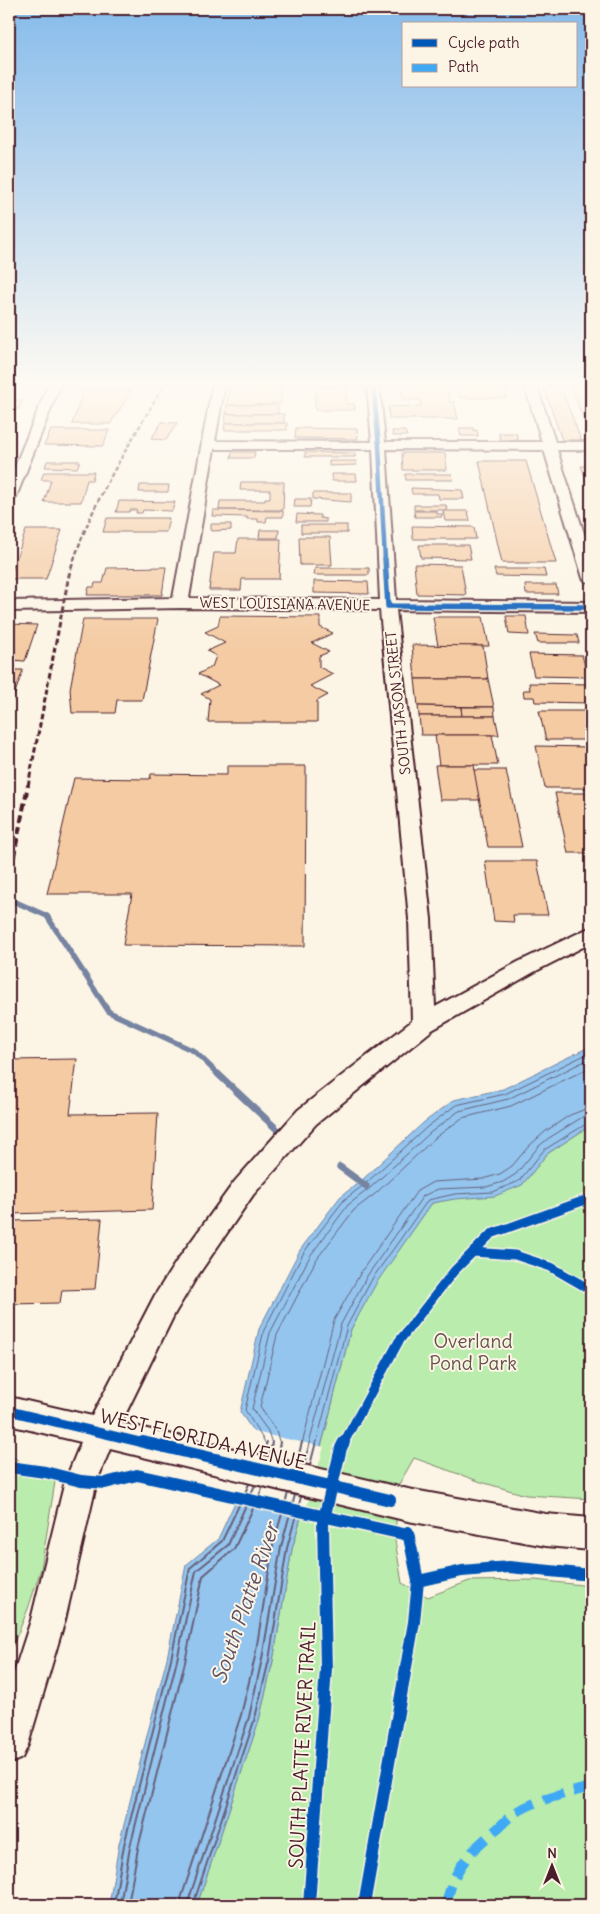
<svg xmlns="http://www.w3.org/2000/svg" width="600" height="1914" viewBox="0 0 600 1914" font-family="Delius,sans-serif">
<rect width="100%" height="100%" fill="#fcf5e5"/>
<filter id="ink" filterUnits="userSpaceOnUse"><feTurbulence type="fractalNoise" baseFrequency=".02" numOctaves="2"/><feDisplacementMap in="SourceGraphic" scale="10" xChannelSelector="R" yChannelSelector="G"/><feConvolveMatrix kernelMatrix="1 2 1 2 8 2 1 2 1" color-interpolation-filters="sRGB"/></filter>
<g filter="url(#ink)">
<g fill="#b9ecad" stroke="#82866c">
<path d="M591 1125V1499L526 1495 481 1482 414 1458 398 1486 395 1540 402 1583 428 1597 469 1581 535 1580 591 1586V1905H197L259 1720 273 1661 292 1549 325 1432 351 1329 376 1282 432 1203 522 1185 547 1154Z"/>
<path d="M9 1455 55 1482 41 1569 28 1609 9 1655Z"/>
</g>
<path fill="#93c5ef" stroke="#7683a1" d="M591 1046V1125L547 1154 522 1185 495 1196 455 1199 432 1203 377 1282 351 1329 325 1432 292 1549 273 1661 259 1720 197 1905H109L119 1844 167 1658 186 1565 218 1539 262 1444 240 1412 259 1329 300 1250 340 1197 362 1180 423 1123 454 1100 503 1089Z"/>
<path fill="#fcf5e5" d="M250 1431 324 1447 304 1516 233 1501 260 1444Z"/>
<g fill="none" stroke-linecap="round" stroke-linejoin="round">
<g stroke="#676179" stroke-width="1">
<path d="M266 1444 245 1410 264 1330 304 1252 344 1200 365 1184 427 1127 456 1105 505 1094 591 1052"/>
<path d="M272 1444 268 1431 252 1409 270 1333 310 1256 348 1205 370 1188 431 1132 459 1111 508 1099 591 1058"/>
<path d="M280 1444 276 1431 260 1407 277 1335 316 1260 354 1210 375 1194 435 1138 462 1118 511 1106 591 1067"/>
<path d="M302 1444 334 1320 361 1272 417 1191 433 1182 483 1179 500 1174 512 1166 529 1146 546 1131 570 1115 591 1107"/>
<path d="M309 1444 341 1324 367 1276 423 1196 438 1189 486 1187 503 1182 516 1174 539 1146 549 1138 584 1116 591 1115"/>
<path d="M316 1444 347 1326 372 1279 428 1200 455 1194 493 1192 519 1181 544 1150 591 1121"/>
</g>
<g stroke="#676179" stroke-width="2">
<path d="M263 1454 267 1442"/>
<path d="M269 1456 272 1442"/>
<path d="M277 1458 280 1442"/>
<path d="M297 1462 302 1442"/>
<path d="M304 1464 310 1442"/>
<path d="M310 1465 316 1442"/>
<path d="M114 1905 124 1845 171 1659 190 1568 222 1541 249 1484"/>
<path d="M120 1905 130 1847 177 1660 196 1571 228 1545 255 1485"/>
<path d="M128 1905 138 1848 185 1662 203 1576 234 1549 263 1487"/>
<path d="M179 1905 241 1715 255 1657 273 1545 288 1493"/>
<path d="M187 1905 249 1717 262 1659 281 1547 295 1495"/>
<path d="M193 1905 255 1718 269 1660 287 1548 301 1497"/>
</g>
<path stroke="#7683a1" stroke-width="5.5" d="M9 899 47 916 109 1012 194 1051 219 1075"/>
<g stroke="#7683a1" stroke-width="7">
<path d="M218 1074 282 1134"/>
<path d="M340 1167 366 1186"/>
</g>
</g>
<g fill="#f4cba3" stroke="#4a1f2b">
<path d="M230 383H281V403H271V405H227Z"/>
<path d="M400 383H446L450 402H454L458 419H389L388 407 421 406 420 400H403Z"/>
<path d="M457 383H503L507 398H460Z"/>
<path d="M543 385H560L581 440H562Z"/>
<path d="M570 385H588L591 394V435H590Z"/>
<path d="M315 387H346L347 404H354L355 410H315Z"/>
<path d="M84 390 132 391 110 424H72Z"/>
<path d="M9 397H15L14 400H23L19 409H9Z"/>
<path d="M227 405H278V414H226Z"/>
<path d="M226 414H284V423H225Z"/>
<path d="M162 422 177 423 166 440 151 439Z"/>
<path d="M225 423H287V430H224Z"/>
<path d="M296 428 357 429 358 439 295 438Z"/>
<path d="M459 428H473L474 431 477 430 478 436H461Z"/>
<path d="M51 430H109L103 446 44 445Z"/>
<path d="M392 431H405L407 436H393Z"/>
<path d="M499 433H516L518 440H500Z"/>
<path d="M232 452H255L254 458H231Z"/>
<path d="M305 452 355 453V457H305Z"/>
<path d="M402 453H445L447 470H403Z"/>
<path d="M47 461H80L77 468 45 467Z"/>
<path d="M329 461H356L357 465 329 466Z"/>
<path d="M479 461H526L556 563H502Z"/>
<path d="M581 466H591V482H587Z"/>
<path d="M44 472H94L92 480H87L81 502H44L51 480H41Z"/>
<path d="M331 474H356L357 481H332Z"/>
<path d="M405 474H452L453 480H406Z"/>
<path d="M241 482H284L283 510H219L220 501H265V498H270V490H240Z"/>
<path d="M140 485H169L168 492H139Z"/>
<path d="M411 488 462 490 464 499H439L438 494H412Z"/>
<path d="M313 493H351V502L313 499Z"/>
<path d="M295 499H311L310 507H294Z"/>
<path d="M119 501 175 502 172 511 143 510 142 513H136L137 510H130L129 512H116Z"/>
<path d="M414 505H446L447 510H414Z"/>
<path d="M213 510 283 511V517H267L266 522H258V519H247V517L212 516Z"/>
<path d="M414 511H437V514H442V517H415Z"/>
<path d="M443 511H468L470 521H445Z"/>
<path d="M297 514 320 515V518L326 519V522H296Z"/>
<path d="M107 518H169L166 532H103Z"/>
<path d="M211 524H231V530L211 531Z"/>
<rect x="301" y="525" width="46" height="8"/>
<path d="M412 526 474 527 476 539H413Z"/>
<path d="M26 530H62L46 579H9Z"/>
<path d="M260 530H279L278 538H259Z"/>
<path d="M299 537H330L332 565H300Z"/>
<path d="M238 539H281L279 579H242L241 590H209L214 553H236Z"/>
<path d="M419 545H468L471 559 421 558Z"/>
<path d="M414 564 461 565 466 595 417 594Z"/>
<path d="M166 567 162 595H87L89 587H94L95 583H103L107 568Z"/>
<path d="M315 568H369V575H314Z"/>
<path d="M494 569H544L546 577 496 576Z"/>
<path d="M314 581 368 582 369 594 314 593Z"/>
<path d="M525 585H556L558 594H526Z"/>
<path d="M220 616 320 617V627L333 633 312 643 329 652 319 656V667L333 674 310 686 328 695 317 701V722H208L210 699 201 694 219 685 198 674 212 667 216 656 207 651 225 643 205 632 218 626Z"/>
<path d="M506 616H526L529 635 509 634Z"/>
<path d="M433 617H483L489 646H438Z"/>
<path d="M83 619H158L142 700H117L115 713H72L70 689Z"/>
<path d="M9 624 37 625 25 661 9 660Z"/>
<path d="M535 634 577 635 579 643H538Z"/>
<path d="M412 645 483 646 488 679H415Z"/>
<path d="M529 654 582 655 588 677 534 676Z"/>
<path d="M9 670H23L11 704H9Z"/>
<path d="M415 679H488L494 707 418 706Z"/>
<path d="M529 683 591 684V703L535 702 534 697H524L523 690H530Z"/>
<path d="M418 706 461 707 462 716H419Z"/>
<path d="M461 707H494L495 716H462Z"/>
<path d="M539 711H591V740H546Z"/>
<path d="M419 716H495L499 735H421Z"/>
<path d="M435 735H492L498 765H439Z"/>
<path d="M536 746 591 747V788H545Z"/>
<path d="M435 765H474L480 800H440Z"/>
<path d="M227 766H306L305 946 123 945 132 894H47L74 778 150 779 151 774 227 775Z"/>
<path d="M474 770H506L522 847H488Z"/>
<path d="M555 793H591V853H568Z"/>
<path d="M485 861H537L548 915H513L514 922 494 921Z"/>
<path d="M77 1059 70 1114 158 1113 152 1210 9 1214V1060Z"/>
<path d="M102 1219 95 1289 62 1290 60 1303 9 1304V1221Z"/>
</g>
<g fill="none" stroke-linecap="round" stroke-linejoin="round">
<defs>
<g id="minor">
<path d="M49 383H61L16 497 14 500 9 501V481Z"/>
<path d="M213 383H225L215 441 372 442 367 383H379L385 442H542L524 383H536L555 442H591V450H557L591 555V583L586 581 583 578 544 450 386 449 396 600 591 602V612L396 610 431 919 435 1007 518 962 591 927V943L534 972 432 1030 316 1124 253 1195 196 1278 175 1313 121 1423 408 1489 546 1514 591 1518V1550L546 1546 408 1521 110 1449 97 1481 65 1620 28 1745 22 1758 9 1764V1688L31 1620 65 1481 81 1442 9 1425V1397L92 1416 155 1295 176 1262 235 1181 298 1110 412 1021 409 919 380 610 180 608 9 611V601L173 598ZM214 449H373L380 600 189 598Z"/>
</g>
</defs>
<use href="#minor" stroke="#4a1f2b" stroke-width="4"/>
<use href="#minor" fill="#fcf5e5" fill-rule="evenodd"/>
<path stroke="#4a1f2b" stroke-width="2.5" stroke-dasharray="4.5 2.5" stroke-linecap="butt" d="M74 560C94 497 132 441 165 383"/>
<path stroke="#4a1f2b" stroke-width="3" stroke-dasharray="5.5 3" stroke-linecap="butt" d="M28 786 69 575 74 559"/>
<path stroke="#4a1f2b" stroke-width="4" stroke-dasharray="8 4" stroke-linecap="butt" d="M9 881 28 785"/>
<path stroke="#3fa9f5" stroke-width="10" stroke-dasharray="20 10" stroke-linecap="butt" d="M446 1905C454 1867 469 1852 498 1828 506 1821 512 1813 522 1809 543 1798 568 1793 591 1787"/>
<defs>
<path id="cycleway-far3" d="M373 383 379 446 385 560"/>
<path id="cycleway-far2" d="M385 559 388 606 591 607"/>
<g id="cycleway-far1">
<path d="M473 1252 515 1255 551 1267 591 1290"/>
<path d="M9 1411 148 1444"/>
<path d="M343 1444 399 1341 454 1271 491 1234 591 1198"/>
</g>
<g id="cycleway">
<path d="M143 1442 390 1500"/>
<path d="M9 1467 45 1472 81 1481 105 1483 137 1475 408 1535"/>
<path d="M418 1581 462 1571 509 1567 591 1575"/>
<path d="M309 1905 326 1669 323 1523 341 1448 344 1442"/>
<path d="M364 1905 414 1622 418 1581 408 1532"/>
</g>
</defs>
<use href="#cycleway-far3" stroke="#fcf5e5" stroke-width="6"/>
<use href="#cycleway-far2" stroke="#fcf5e5" stroke-width="8"/>
<use href="#cycleway-far1" stroke="#fcf5e5" stroke-width="12"/>
<use href="#cycleway" stroke="#fcf5e5" stroke-width="15"/>
<use href="#cycleway-far3" stroke="#0057b8" stroke-width="4.5"/>
<use href="#cycleway-far2" stroke="#0057b8" stroke-width="5.5"/>
<use href="#cycleway-far1" stroke="#0057b8" stroke-width="9"/>
<use href="#cycleway" stroke="#0057b8" stroke-width="12"/>
</g>
</g>
<linearGradient id="sky" x2="0" y2="1"><stop stop-color="#86bbeb"/><stop offset="0.59" stop-color="#fefaf3"/><stop offset="1" stop-color="#fefaf3" stop-opacity="0"/></linearGradient>
<rect width="600" height="651" fill="url(#sky)"/>
<g text-anchor="middle" dominant-baseline="central" stroke-width="4" stroke-linejoin="round" paint-order="stroke">
<g font-size="14" fill="#4a1f2b" stroke="#fcf5e5">
<text transform="translate(285 604) rotate(1)">WEST LOUISIANA AVENUE</text>
<text transform="translate(398 703) rotate(-96)">SOUTH JASON STREET</text>
</g>
<g font-size="19" fill="#66524c" stroke="#fcf5e5">
<text x="473" y="1341">Overland<tspan x="473" dy="22">Pond Park</tspan></text>
</g>
<g font-size="19" fill="#4a1f2b" stroke="#fcf5e5">
<text transform="translate(203 1439) rotate(13)">WEST FLORIDA AVENUE</text>
<text transform="translate(302 1745) rotate(-87)">SOUTH PLATTE RIVER TRAIL</text>
</g>
<g font-size="21" font-style="italic" fill="#605166" stroke="#fcf5e5">
<text transform="translate(245 1603) rotate(-71)">South Platte River</text>
</g>
</g>
<rect width="600" height="1914" fill="none" stroke="#fcf5e5" stroke-width="30"/>
<rect x="15" y="15" width="570" height="1884" fill="none" stroke="#4a1f2b" stroke-width="2" filter="url(#ink)"/>
<rect x="402" y="22" width="175" height="65" fill="#fcf5e5" stroke="#b59f9b"/>
<rect x="412" y="39" width="25" height="8" fill="#0057b8" stroke="#b59f9b"/>
<text x="448" y="48" font-size="15" fill="#4a1f2b">Cycle path</text>
<rect x="412" y="64" width="25" height="8" fill="#3fa9f5" stroke="#b59f9b"/>
<text x="448" y="72" font-size="15" fill="#4a1f2b">Path</text>
<g transform="translate(552 1866)" stroke="#fcf5e5" stroke-width="4" paint-order="stroke">
<path d="M0-4L9 19L0 12L-9 19Z" fill="#4a1f2b"/>
<text y="-8" font-size="14" font-weight="bold" text-anchor="middle" fill="#4a1f2b">N</text>
</g>
</svg>
